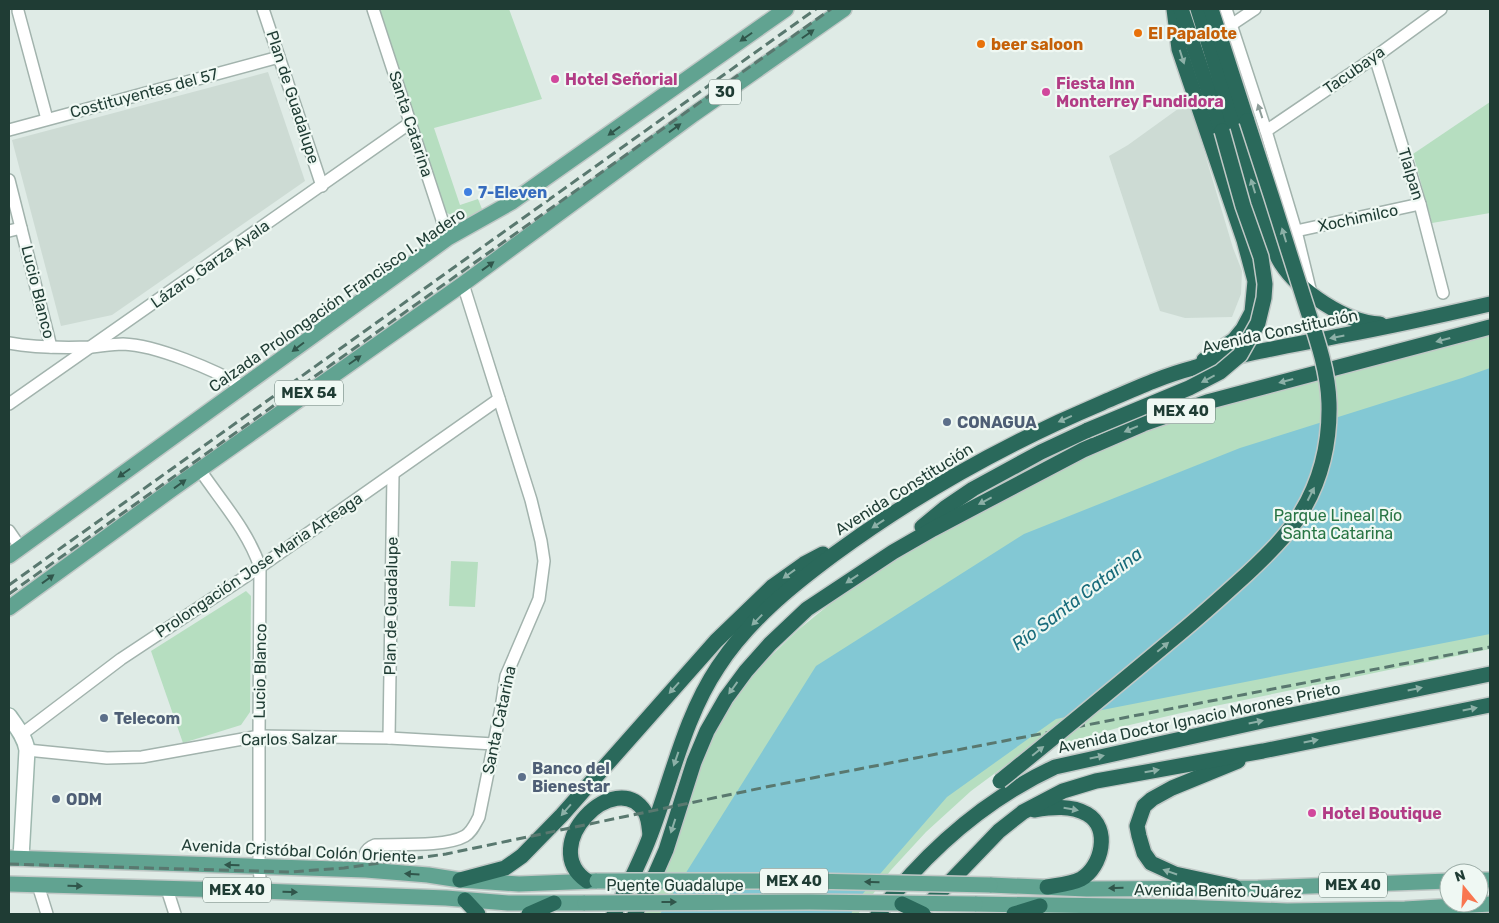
<svg xmlns="http://www.w3.org/2000/svg" width="1499" height="923" viewBox="0 0 1499 923" font-family="Rubik,sans-serif">
<rect width="100%" height="100%" fill="#dfebe6"/>
<g fill="#cddbd4">
<path d="M268 72 305 181 112 315 61 326 12 140Z"/>
<path d="M1189 101 1233 248 1242 271 1241 294 1232 317 1185 318 1160 311 1109 156 1128 145Z"/>
</g>
<g fill="#b6dec0">
<path d="M379 9H509L542 99 434 128 460 205 478 199 482 209 464 221 445 212Z"/>
<path d="M1490 102V213L1432 223 1413 154Z"/>
<path d="M1490 333V649L1181 713 1121 727 1050 747 1006 765 971 791 926 832 891 870 858 914H636L699 765 715 732 742 684 798 630 857 582 907 548 1077 455 1212 406Z"/>
<path d="M451 561 478 562 475 607 449 606Z"/>
<path d="M246 591 251 596 250 712 241 725 183 743 151 651Z"/>
</g>
<path fill="#83c8d4" d="M1490 368V634L1056 719 947 797 860 897 851 914H660L816 666 1024 534 1240 448 1462 378Z"/>
<g fill="none" stroke-linecap="round" stroke-linejoin="round">
<defs>
<g id="street">
<path d="M263 9 322 186"/>
<path d="M373 9 448 238"/>
<path d="M1226 9 1266 131 1296 231 1311 293"/>
<path d="M18 11 47 119"/>
<path d="M1231 25 1255 9"/>
<path d="M1375 57 1420 204 1443 293"/>
<path d="M9 130 279 57"/>
<path d="M1266 131 1375 57 1441 9"/>
<path d="M9 180 51 347"/>
<path d="M9 231 21 228"/>
<path d="M1296 231 1420 204"/>
<path d="M9 343C36 348 64 348 92 347 102 346 113 344 123 344 156 345 215 370 244 387"/>
<path d="M9 404 410 123"/>
<path d="M200 470C221 501 248 531 260 567L259 736V866L261 891"/>
<path d="M9 531 20 547"/>
<path d="M22 734 121 659 260 567 499 399"/>
<path d="M389 738 393 475"/>
<path d="M27 750 107 758 142 757 259 736 389 738 494 744"/>
<path d="M366 870C364 858 362 850 375 845 398 844 446 847 465 836 472 832 475 824 479 817L501 708 506 676 539 599 544 561 541 541 531 500 463 284"/>
<path d="M38 885 47 914"/>
<path d="M167 889 175 914"/>
</g>
<path id="secondary" d="M9 716C16 726 25 737 27 750L21 858"/>
<g id="primary">
<path d="M9 556 448 238 512 202 543 180 786 9"/>
<path d="M9 608 171 490 463 284 694 114 844 9"/>
<path d="M9 858 366 870 428 875 460 880 519 884 596 881"/>
<path d="M1479 880H1490"/>
<path d="M9 884 261 891 446 898 508 903H585"/>
<path d="M990 885 1087 889 1258 888 1449 881"/>
<path d="M975 904 1181 907 1287 911 1405 909 1490 904"/>
</g>
<g id="highway">
<path d="M1174 9 1179 49 1244 240 1255 281 1252 312 1243 329 1234 340 1204 360"/>
<path d="M1181 9 1222 131"/>
<path d="M1198 9 1268 235C1272 245 1275 254 1281 263 1299 291 1346 323 1380 324"/>
<path d="M1211 9 1247 121"/>
<path d="M922 527 945 508 973 489 1041 452 1088 430"/>
<path d="M1034 810C1052 807 1071 805 1087 814 1111 828 1102 867 1081 879 1071 884 1058 885 1047 887"/>
<path d="M460 880 505 868 522 856 562 815 716 641 773 586 804 564 823 554"/>
<path d="M587 881C536 846 616 766 645 812 649 819 649 828 650 835"/>
<path d="M1235 887 1175 874 1151 863 1144 853 1139 836 1137 826 1144 806 1152 799 1172 788 1238 761"/>
<path d="M465 900 478 914"/>
<path d="M923 910 999 831 1023 812 1063 791 1096 781 1263 751 1490 705"/>
<path d="M529 914 554 903"/>
<path d="M614 914C626 889 640 863 650 836 672 779 684 718 718 667 748 621 790 587 833 555 916 494 1007 443 1102 403 1132 390 1162 376 1193 368 1242 353 1294 345 1344 335 1393 326 1442 315 1490 304"/>
<path d="M635 914 655 875 666 850 694 762 707 731 726 698 746 671 770 644 807 609 893 552 933 529 1083 450 1143 424 1207 402 1490 327"/>
<path d="M878 914C925 853 984 800 1055 767L1262 721 1490 674"/>
<path d="M1014 914 1040 906"/>
</g>
</defs>
<use href="#street" stroke="#a2b3ad" stroke-width="14"/>
<use href="#secondary" stroke="#9db7ae" stroke-width="18"/>
<use href="#primary" stroke="#c0c8c6" stroke-width="18"/>
<use href="#highway" stroke="#c0c8c6" stroke-width="18"/>
<use href="#street" stroke="#fff" stroke-width="11"/>
<use href="#secondary" stroke="#fff" stroke-width="15"/>
<use href="#primary" stroke="#61a391" stroke-width="15"/>
<use href="#highway" stroke="#2a695b" stroke-width="15"/>
<g stroke="#59786f" stroke-width="3" stroke-dasharray="10 5" stroke-linecap="butt">
<path d="M9 585 816 9"/>
<path d="M9 594 831 9"/>
<path d="M9 864 290 872 344 868 446 854 771 786 1490 647"/>
</g>
<defs>
<g id="primary-bridge">
<path d="M597 881H809L990 885"/>
<path d="M585 903 809 902 975 904"/>
</g>
<g id="highway-bridge">
<path d="M1088 430 1189 388 1220 372 1240 355 1258 323 1264 298 1265 284 1261 257 1243 206 1222 131"/>
<path d="M1000 781C1060 733 1120 683 1180 633 1203 614 1225 594 1247 574 1267 555 1287 536 1301 513 1321 480 1330 442 1329 403 1328 367 1314 331 1303 296 1285 238 1266 179 1247 121"/>
<path d="M902 904 923 914"/>
</g>
</defs>
<use href="#primary-bridge" stroke="#c0c8c6" stroke-width="18" stroke-linecap="butt"/>
<use href="#highway-bridge" stroke="#c0c8c6" stroke-width="18" stroke-linecap="butt"/>
<use href="#primary-bridge" stroke="#61a391" stroke-width="15"/>
<use href="#highway-bridge" stroke="#2a695b" stroke-width="15"/>
</g>
<defs><path id="oneway-solid" d="M-6-.8H1V-3.2L6.5 0L1 3.2V.8H-6Z" transform="scale(1.25)"/></defs>
<g fill="#30564b">
<use href="#oneway-solid" transform="translate(808 34) rotate(-35)"/>
<use href="#oneway-solid" transform="translate(746 37) rotate(145)"/>
<use href="#oneway-solid" transform="translate(675 128) rotate(-36)"/>
<use href="#oneway-solid" transform="translate(614 131) rotate(144)"/>
<use href="#oneway-solid" transform="translate(488 266) rotate(-36)"/>
<use href="#oneway-solid" transform="translate(298 347) rotate(143)"/>
<use href="#oneway-solid" transform="translate(355 360) rotate(-35)"/>
<use href="#oneway-solid" transform="translate(124 473) rotate(145)"/>
<use href="#oneway-solid" transform="translate(180 484) rotate(-36)"/>
<use href="#oneway-solid" transform="translate(48 579) rotate(-36)"/>
<use href="#oneway-solid" transform="translate(232 865) rotate(-178)"/>
<use href="#oneway-solid" transform="translate(412 874) rotate(-176)"/>
<use href="#oneway-solid" transform="translate(872 882) rotate(-178)"/>
<use href="#oneway-solid" transform="translate(75 886) rotate(2)"/>
<use href="#oneway-solid" transform="translate(1116 888) rotate(179)"/>
<use href="#oneway-solid" transform="translate(290 892) rotate(2)"/>
<use href="#oneway-solid" transform="translate(669 902)"/>
</g>
<g fill="#8cb0a7">
<use href="#oneway-solid" transform="translate(1182 57) rotate(72)"/>
<use href="#oneway-solid" transform="translate(1253 186) rotate(-107)"/>
<use href="#oneway-solid" transform="translate(1284 235) rotate(-107)"/>
<use href="#oneway-solid" transform="translate(1337 337) rotate(169)"/>
<use href="#oneway-solid" transform="translate(1443 340) rotate(165)"/>
<use href="#oneway-solid" transform="translate(1208 379) rotate(152)"/>
<use href="#oneway-solid" transform="translate(1286 381) rotate(165)"/>
<use href="#oneway-solid" transform="translate(1065 419) rotate(156)"/>
<use href="#oneway-solid" transform="translate(1131 429) rotate(157)"/>
<use href="#oneway-solid" transform="translate(1311 494) rotate(-63)"/>
<use href="#oneway-solid" transform="translate(985 501) rotate(152)"/>
<use href="#oneway-solid" transform="translate(878 524) rotate(146)"/>
<use href="#oneway-solid" transform="translate(789 574) rotate(144)"/>
<use href="#oneway-solid" transform="translate(852 579) rotate(146)"/>
<use href="#oneway-solid" transform="translate(757 620) rotate(134)"/>
<use href="#oneway-solid" transform="translate(1163 647) rotate(-40)"/>
<use href="#oneway-solid" transform="translate(674 688) rotate(132)"/>
<use href="#oneway-solid" transform="translate(733 688) rotate(126)"/>
<use href="#oneway-solid" transform="translate(1415 689) rotate(-12)"/>
<use href="#oneway-solid" transform="translate(1470 709) rotate(-11)"/>
<use href="#oneway-solid" transform="translate(1256 722) rotate(-12)"/>
<use href="#oneway-solid" transform="translate(1311 741) rotate(-11)"/>
<use href="#oneway-solid" transform="translate(1038 751) rotate(-39)"/>
<use href="#oneway-solid" transform="translate(1097 757) rotate(-12)"/>
<use href="#oneway-solid" transform="translate(676 759) rotate(109)"/>
<use href="#oneway-solid" transform="translate(1152 771) rotate(-10)"/>
<use href="#oneway-solid" transform="translate(1071 809) rotate(10)"/>
<use href="#oneway-solid" transform="translate(566 810) rotate(131)"/>
<use href="#oneway-solid" transform="translate(673 826) rotate(108)"/>
<use href="#oneway-solid" transform="translate(1170 872) rotate(-161)"/>
</g>
<use fill="#8f9e9a" href="#oneway-solid" transform="translate(1260 111) rotate(-108)"/>
<g fill="#e8710a" stroke="#eff8f3" stroke-width="2">
<circle cx="1138" cy="33" r="5"/>
<circle cx="981" cy="44" r="5"/>
</g>
<g fill="#d1479c" stroke="#eff8f3" stroke-width="2">
<circle cx="555" cy="79" r="5"/>
<circle cx="1046" cy="92" r="5"/>
<circle cx="1312" cy="813" r="5"/>
</g>
<circle fill="#3f7fe0" stroke="#eff8f3" stroke-width="2" cx="468" cy="192" r="5"/>
<g fill="#5c6f8a" stroke="#eff8f3" stroke-width="2">
<circle cx="947" cy="422" r="5"/>
<circle cx="104" cy="718" r="5"/>
<circle cx="522" cy="777" r="5"/>
<circle cx="56" cy="799" r="5"/>
</g>
<g text-anchor="middle" dominant-baseline="central" stroke-width="4.5" stroke-linejoin="round" paint-order="stroke">
<g fill="#eff8f3" stroke="#5d746d" stroke-width="1">
<rect x="709" y="79.5" width="32" height="25" rx="4"/>
<rect x="275" y="380.5" width="68" height="25" rx="4"/>
<rect x="1147" y="398.5" width="68" height="25" rx="4"/>
<rect x="760" y="868.5" width="68" height="25" rx="4"/>
<rect x="1319" y="872.5" width="68" height="25" rx="4"/>
<rect x="203" y="877.5" width="68" height="25" rx="4"/>
</g>
<g font-size="15" font-weight="bold" fill="#1f3c34">
<text x="725" y="92">30</text>
<text x="309" y="393">MEX 54</text>
<text x="1181" y="411">MEX 40</text>
<text x="794" y="881">MEX 40</text>
<text x="1353" y="885">MEX 40</text>
<text x="237" y="890">MEX 40</text>
</g>
<g font-size="16" font-weight="bold" fill="#c56008" stroke="#eff8f3" text-anchor="start">
<text x="1148" y="33">El Papalote</text>
<text x="991" y="44">beer saloon</text>
</g>
<g font-size="16" fill="#1f3c34" stroke="#eff8f3">
<text transform="translate(1354 70) rotate(-35)">Tacubaya</text>
<text transform="translate(144 93) rotate(-15)">Costituyentes del 57</text>
<text transform="translate(293 97) rotate(72)">Plan de Guadalupe</text>
<text transform="translate(411 124) rotate(72)">Santa Catarina</text>
<text transform="translate(1411 174) rotate(73)">Tlalpan</text>
<text transform="translate(1358 218) rotate(-12)">Xochimilco</text>
<text transform="translate(210 264) rotate(-35)">Lázaro Garza Ayala</text>
<text transform="translate(38 292) rotate(76)">Lucio Blanco</text>
<text transform="translate(337 300) rotate(-35)">Calzada Prolongación Francisco I. Madero</text>
<text transform="translate(1280 331) rotate(-12)">Avenida Constitución</text>
<text transform="translate(904 489) rotate(-32)">Avenida Constitución</text>
<text transform="translate(259 565) rotate(-34)">Prolongación Jose Maria Arteaga</text>
<text transform="translate(391 606) rotate(-89)">Plan de Guadalupe</text>
<text transform="translate(260 671) rotate(-89)">Lucio Blanco</text>
<text transform="translate(1199 718) rotate(-12)">Avenida Doctor Ignacio Morones Prieto</text>
<text transform="translate(499 720) rotate(-78)">Santa Catarina</text>
<text transform="translate(289 739) rotate(-1)">Carlos Salzar</text>
<text transform="translate(299 851) rotate(3)">Avenida Cristóbal Colón Oriente</text>
<text x="675" y="885">Puente Guadalupe</text>
<text transform="translate(1218 891) rotate(1)">Avenida Benito Juárez</text>
</g>
<g font-size="16" font-weight="bold" fill="#b23c85" stroke="#eff8f3" text-anchor="start">
<text x="565" y="79">Hotel Señorial</text>
<text x="1056" y="83">Fiesta Inn<tspan x="1056" dy="18">Monterrey Fundidora</tspan></text>
<text x="1322" y="813">Hotel Boutique</text>
</g>
<g font-size="16" font-weight="bold" fill="#366cbe" stroke="#eff8f3" text-anchor="start">
<text x="478" y="192">7-Eleven</text>
</g>
<g font-size="16" font-weight="bold" fill="#4e5e75" stroke="#eff8f3" text-anchor="start">
<text x="957" y="422">CONAGUA</text>
<text x="114" y="718">Telecom</text>
<text x="532" y="768">Banco del<tspan x="532" dy="18">Bienestar</tspan></text>
<text x="66" y="799">ODM</text>
</g>
<g font-size="16" fill="#287544" stroke="#eff8f3">
<text x="1338" y="515">Parque Lineal Río<tspan x="1338" dy="18">Santa Catarina</tspan></text>
</g>
<g font-size="18" font-style="italic" fill="#176b7a" stroke="#eff8f3">
<text transform="translate(1077 599) rotate(-37)">Río Santa Catarina</text>
</g>
</g>
<rect width="1499" height="923" fill="none" stroke="#1f3c34" stroke-width="20"/>
<g transform="translate(1464 888) rotate(342)"><circle r="24" fill="#eff8f3" stroke="#9cada7"/>
<path d="M0-4L9 19L0 12L-9 19Z" fill="#f9764f"/>
<text y="-8" font-size="14" font-weight="bold" text-anchor="middle" fill="#1f3c34">N</text>
</g>
</svg>
